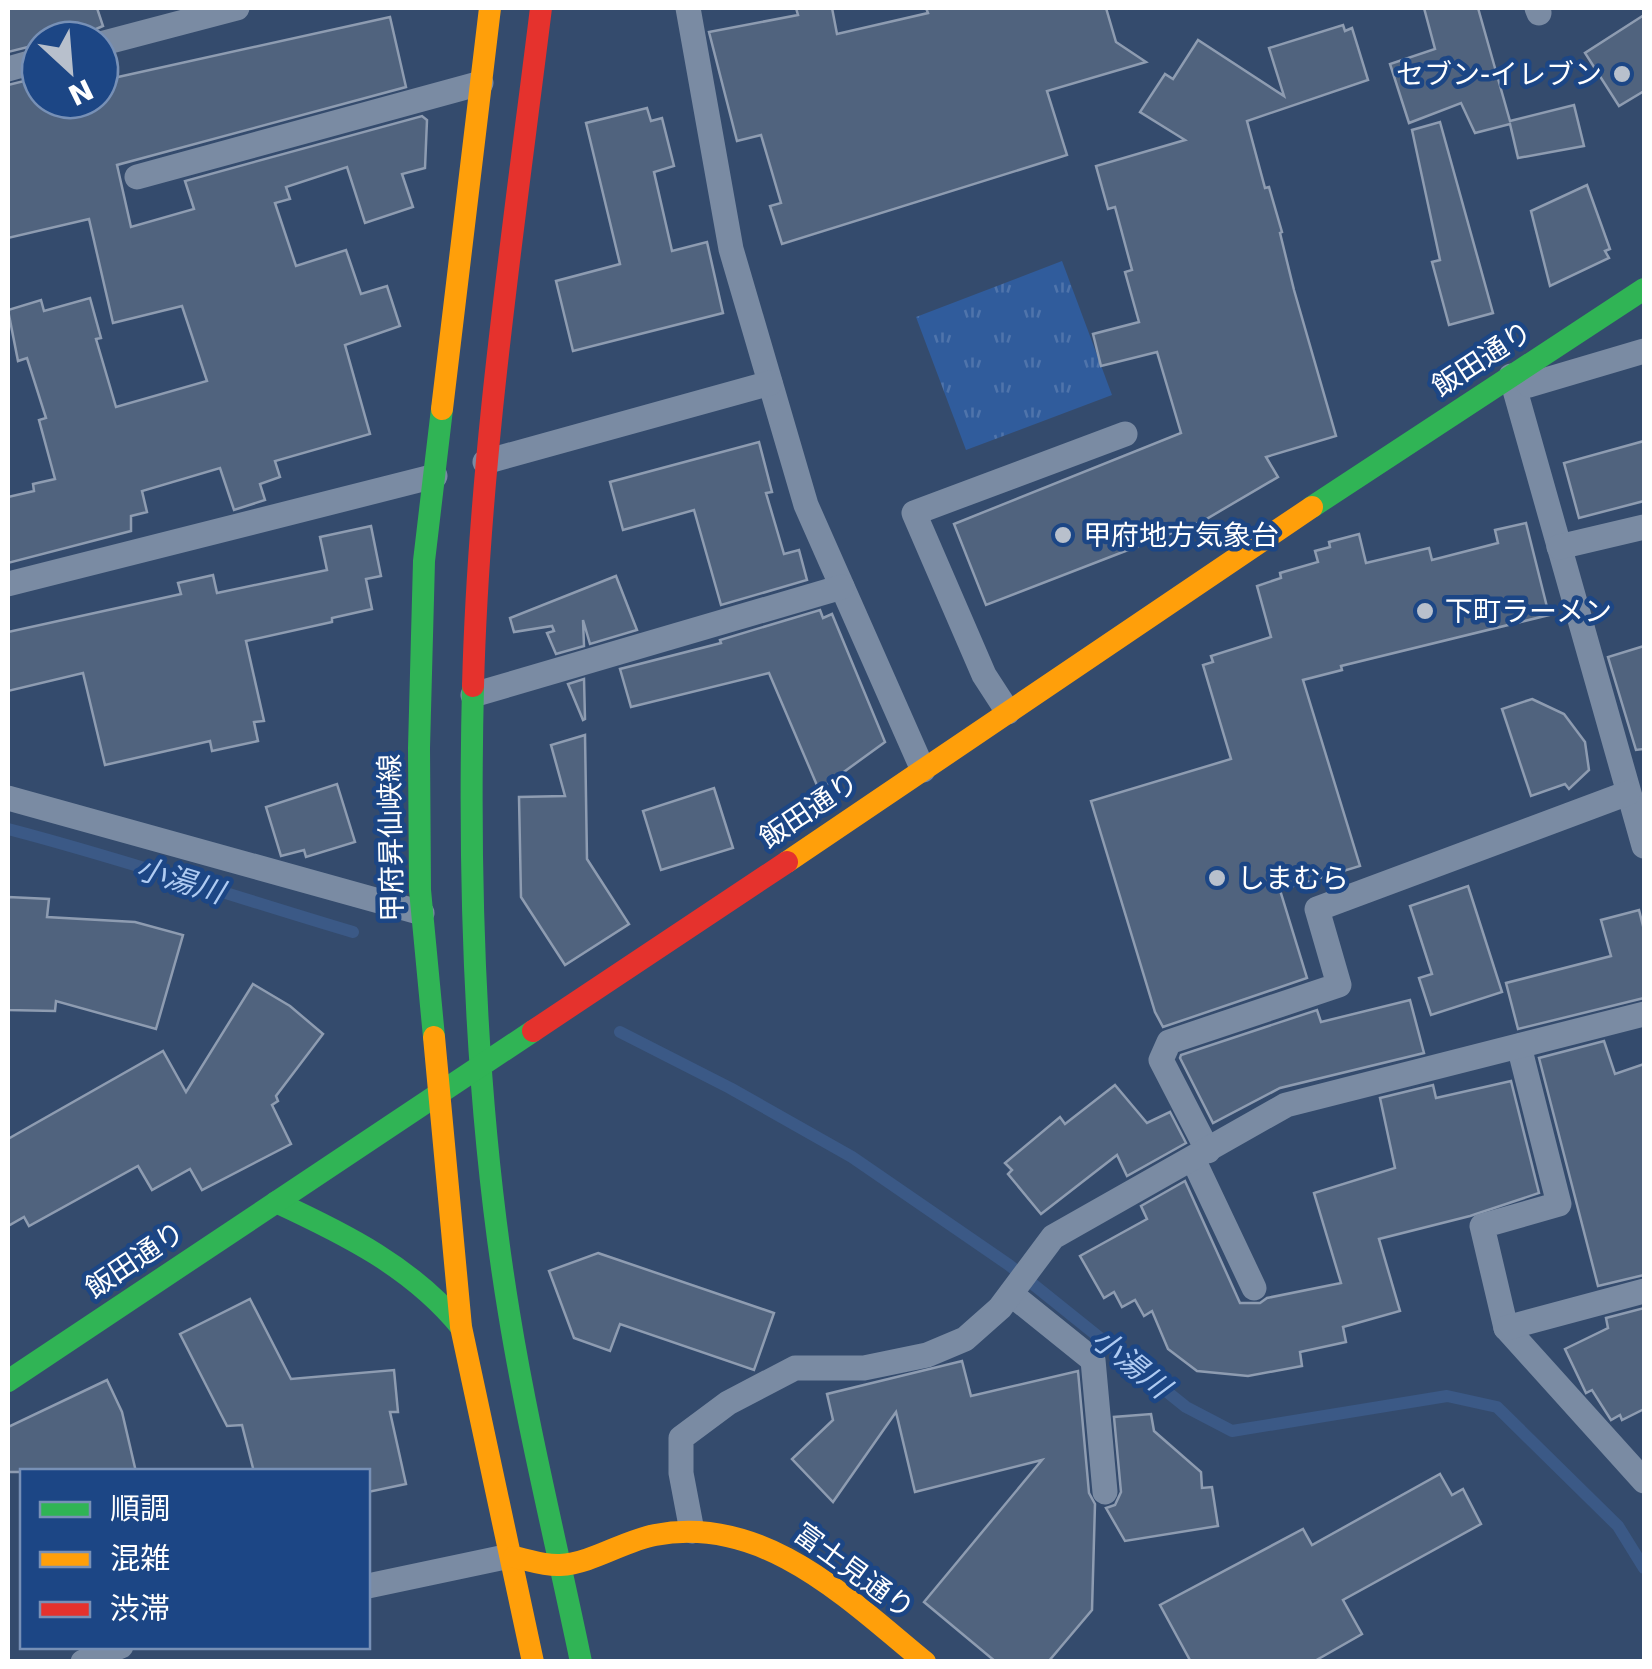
<svg xmlns="http://www.w3.org/2000/svg" width="1652" height="1669" viewBox="0 0 1652 1669" font-family="'DejaVu Sans','Noto Sans JP',sans-serif">
<defs>
<pattern id="grass-tufts" width="24" height="20" patternUnits="userSpaceOnUse" patternTransform="scale(2.5)"><rect width="24" height="20" fill="#305c9c"/><path d="M3 7l-1-3M5 7V3M7 7l1-3M15 17l-1-3M17 17v-4M19 17l1-3" fill="none" stroke="#4f74ab"/></pattern>
</defs>
<rect width="100%" height="100%" fill="#344b6d"/>
<path fill="url(#grass-tufts)" d="M1062 261 1112 395 966 450 916 317Z"/>
<g fill="none" stroke-linecap="round" stroke-linejoin="round">
<g stroke="#3b5986" stroke-width="12">
<path d="M8 829C124 859 238 898 353 932"/>
<path d="M620 1032 730 1088 852 1157 1009 1265 1186 1407 1232 1431 1447 1396 1497 1407 1618 1526 1644 1568"/>
</g>
</g>
<g fill="#50637e" stroke="#8e9cb1" stroke-width="2.5">
<path d="M8 8H97L103 26 89 32 84 40H40V44L8 52Z"/>
<path d="M796 8H832L837 34 928 13 926 8H1106L1116 42 1146 62 1047 91 1067 155 782 244 770 206 781 203 761 135 737 141 709 32 798 15Z"/>
<path d="M1424 8H1478L1510 121 1574 105 1584 146 1518 158 1510 124 1475 133 1461 103 1409 123 1390 64 1435 49Z"/>
<path d="M1644 15V91L1619 106 1585 53Z"/>
<path d="M390 17 406 87 117 165 131 227 194 209 185 181 422 116 427 120 425 168 402 174 413 207 365 223 347 167 286 187 290 199 275 203 296 266 346 250 361 294 387 286 400 326 345 345 370 434 275 461 280 477 260 484 265 500 234 510 220 468 142 491 147 512 131 516V531L8 563V497L34 491 33 484 55 479 39 420 46 418 27 358 18 361 8 310 41 300 44 311 90 298 101 338 96 339 116 407 207 381 182 306 113 323 89 219 8 238V85L40 77V100H100V60L112 58 118 77Z"/>
<path d="M1343 25 1345 31 1352 28 1368 80 1247 121 1265 188 1269 187 1282 232 1280 233 1294 290 1336 436 1266 457 1278 477 1203 521 986 605 954 524 1181 433 1157 352 1101 366 1093 334 1139 322 1125 272 1132 270 1115 207 1108 209 1096 166 1185 140 1140 112 1165 74 1173 79 1198 40 1284 96 1269 48Z"/>
<path d="M647 108 651 121 662 118 674 166 654 172 672 251 707 242 723 313 573 351 556 281 620 264 586 123Z"/>
<path d="M1440 122 1493 313 1449 325 1432 262 1440 260 1412 130Z"/>
<path d="M1587 185 1610 249 1605 251 1609 258 1550 286 1531 211Z"/>
<path d="M1644 441V501L1579 518 1564 463Z"/>
<path d="M759 442 772 492 766 493 784 554 799 550 807 580 721 605 694 510 623 530 610 482Z"/>
<path d="M1526 523 1549 615 1341 666 1342 670 1303 680 1360 866 1280 890 1307 978 1163 1027 1155 1012 1091 801 1231 759 1203 665 1213 662 1211 656 1271 637 1257 586 1281 578 1280 573 1318 562 1315 551 1330 547 1329 542 1359 534 1366 563 1429 548 1432 560 1498 543 1495 530Z"/>
<path d="M371 526 381 576 366 579 372 609 332 618V622L246 641 264 721 254 722 258 741 212 751 210 741 105 765 83 673 8 691V632L181 594 178 583 213 575 217 593 327 570 320 537Z"/>
<path d="M616 576 637 630 590 644 583 620 584 646 556 654 547 633 554 631 552 626 514 632 510 618Z"/>
<path d="M820 610 823 618 832 614 885 742 819 790 769 673 631 707 620 669 721 643 720 640Z"/>
<path d="M1644 646V749L1636 750 1608 657Z"/>
<path d="M584 679 585 719 583 720 568 684Z"/>
<path d="M1532 699 1564 714 1585 742 1589 770 1569 789 1565 784 1531 796 1502 709Z"/>
<path d="M585 735 587 859 629 924 565 965 521 897 519 797 565 796 551 745Z"/>
<path d="M337 784 355 842 306 857 304 850 281 856 266 807Z"/>
<path d="M714 788 733 848 661 870 643 811Z"/>
<path d="M1468 886 1502 992 1431 1015 1419 978 1432 974 1410 906Z"/>
<path d="M8 897 49 899 47 917 135 922 183 935 156 1029 56 1001 55 1011 8 1010Z"/>
<path d="M1639 910 1644 930V998L1518 1029 1506 983 1611 956 1601 920Z"/>
<path d="M253 984 290 1006 323 1034 276 1096 278 1101 272 1105 291 1144 202 1190 190 1169 152 1190 138 1166 29 1226 24 1217 8 1226V1139L163 1051 186 1092Z"/>
<path d="M1410 1000 1424 1053 1280 1088 1213 1123 1180 1058 1181 1055 1317 1010 1321 1022Z"/>
<path d="M1604 1041 1615 1074 1644 1064V1275L1598 1286 1539 1058Z"/>
<path d="M1511 1081 1539 1193 1470 1216 1379 1239 1400 1311 1343 1327 1346 1342 1300 1352 1302 1366 1248 1376 1197 1371 1168 1349 1152 1311 1144 1316 1135 1300 1122 1307 1114 1292 1104 1298 1080 1256 1147 1219 1141 1206 1185 1181 1240 1303H1260L1267 1298 1341 1283 1314 1193 1395 1168 1380 1098 1433 1085 1436 1098Z"/>
<path d="M1115 1085 1147 1123 1170 1112 1186 1143 1127 1176 1117 1155 1041 1214 1008 1174 1012 1170 1005 1163 1060 1117 1065 1124Z"/>
<path d="M598 1253 774 1313 754 1370 620 1324 610 1351 574 1338 549 1271Z"/>
<path d="M250 1299 291 1379 394 1370 398 1412H390L406 1484 368 1492V1472H254L242 1425 227 1426 180 1334Z"/>
<path d="M1644 1308V1409L1622 1420 1620 1415 1611 1420 1592 1390 1586 1393 1565 1349 1608 1328 1606 1318Z"/>
<path d="M962 1361 971 1396 1078 1371 1089 1493 1095 1504 1092 1610 1048 1662H996L924 1602 1042 1460 915 1492 896 1412 833 1502 792 1459 833 1420 827 1394Z"/>
<path d="M107 1380 122 1412 136 1472H8V1427Z"/>
<path d="M1151 1414 1154 1431 1201 1472 1202 1488 1212 1487 1218 1526 1125 1541 1106 1508 1115 1505 1121 1492 1114 1417Z"/>
<path d="M1440 1474 1452 1495 1463 1489 1481 1524 1343 1600 1362 1634 1313 1662H1191L1160 1605 1303 1529 1312 1545Z"/>
</g>
<g fill="none" stroke-linecap="round" stroke-linejoin="round">
<g stroke="#7a8ba3" stroke-width="25">
<path d="M688 8 731 249 806 505 923 770"/>
<path d="M1537 8 1539 13"/>
<path d="M100 44 237 8"/>
<path d="M8 69 40 60"/>
<path d="M137 177 481 83"/>
<path d="M1511 376 1644 846"/>
<path d="M1529 385 1644 351"/>
<path d="M485 462 770 383"/>
<path d="M1559 547 1644 527"/>
<path d="M8 584 435 476"/>
<path d="M473 695 842 587"/>
<path d="M1008 712 984 675 914 513 1125 434"/>
<path d="M8 798 422 913"/>
<path d="M1519 1046 1559 1204 1482 1226 1506 1328 1644 1481"/>
<path d="M1208 1151 1161 1060 1169 1042 1339 985 1317 909 1628 793"/>
<path d="M1193 1159 1254 1288"/>
<path d="M1011 1294 1093 1360 1105 1492"/>
<path d="M1506 1328 1644 1291"/>
<path d="M692 1531 681 1473V1438L728 1403 795 1368H864L927 1355 965 1339 1000 1308 1053 1237 1286 1105 1644 1014"/>
<path d="M368 1586 510 1556"/>
<path d="M83 1662 121 1646"/>
</g>
<g stroke="#30b455" stroke-width="22">
<path d="M1312 507 1644 289"/>
<path d="M473 686C468 895 475 1107 509 1313 528 1430 557 1546 581 1662"/>
<path d="M434 1037 420 890 419 748 424 561 442 409"/>
<path d="M276 1202C345 1234 412 1267 461 1327"/>
<path d="M8 1381 533 1031"/>
</g>
<g stroke="#ff9f0a" stroke-width="22">
<path d="M442 409 490 8"/>
<path d="M787 862 1312 507"/>
<path d="M434 1037 461 1327 533 1662"/>
<path d="M514 1557C529 1560 544 1566 560 1565 593 1563 623 1541 655 1535 764 1514 848 1599 925 1662"/>
</g>
<g stroke="#e5322d" stroke-width="22">
<path d="M473 686C479 459 513 234 541 8"/>
<path d="M533 1031 787 862"/>
</g>
</g>
<g fill="#b8c0cc" stroke="#1c4685" stroke-width="4">
<circle cx="1622" cy="74" r="10"/>
<circle cx="1063" cy="535" r="10"/>
<circle cx="1425" cy="611" r="10"/>
<circle cx="1217" cy="878" r="10"/>
</g>
<g text-anchor="middle" dominant-baseline="central" stroke-width="9" stroke-linejoin="round" paint-order="stroke">
<g font-size="28" fill="#fff" stroke="#1c4685" text-anchor="start">
<text x="1602" y="74" text-anchor="end">セブン-イレブン</text>
<text x="1083" y="535">甲府地方気象台</text>
<text x="1445" y="611">下町ラーメン</text>
<text x="1237" y="878">しまむら</text>
</g>
<g font-size="28" fill="#fff" stroke="#1c4685">
<text transform="translate(1482 359) rotate(-33)">飯田通り</text>
<text transform="translate(809 810) rotate(-34)">飯田通り</text>
<text transform="translate(391 838) rotate(-91)">甲府昇仙峡線</text>
<text transform="translate(135 1260) rotate(-34)">飯田通り</text>
<text transform="translate(854 1571) rotate(36)">富士見通り</text>
</g>
<g font-size="30" font-style="italic" fill="#afcbf2" stroke="#1c4685">
<text transform="translate(180 880) rotate(17)">小湯川</text>
<text transform="translate(1131 1363) rotate(39)">小湯川</text>
</g>
</g>
<rect width="1652" height="1669" fill="none" stroke="#ffffff" stroke-width="20"/>
<rect x="20" y="1469" width="350" height="180" fill="#1c4685" stroke="#7790b6" stroke-width="2.5"/>
<rect x="40" y="1502" width="50" height="15" fill="#30b455" stroke="#7790b6" stroke-width="2.5"/>
<text x="110" y="1519" font-size="30" fill="#ffffff">順調</text>
<rect x="40" y="1552" width="50" height="15" fill="#ff9f0a" stroke="#7790b6" stroke-width="2.5"/>
<text x="110" y="1569" font-size="30" fill="#ffffff">混雑</text>
<rect x="40" y="1602" width="50" height="15" fill="#e5322d" stroke="#7790b6" stroke-width="2.5"/>
<text x="110" y="1619" font-size="30" fill="#ffffff">渋滞</text>
<g transform="translate(70 70) rotate(154)"><circle r="48" fill="#1c4685" stroke="#7790b6" stroke-width="2.5"/>
<path d="M0-8L18 38L0 25L-18 38Z" fill="#b8c0cc"/>
<text y="-15" font-size="28" font-weight="bold" text-anchor="middle" fill="#ffffff">N</text>
</g>
</svg>
